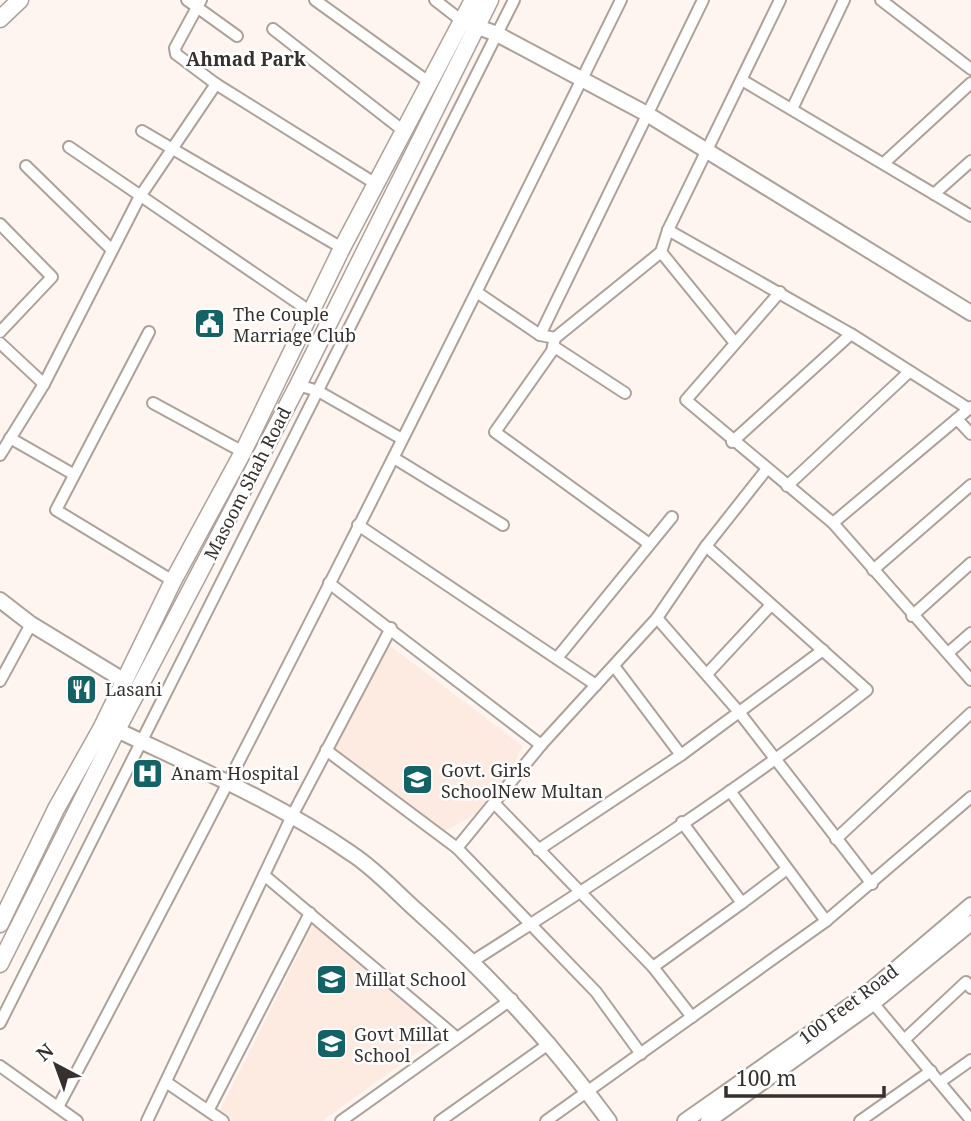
<svg xmlns="http://www.w3.org/2000/svg" width="971" height="1121" viewBox="0 0 971 1121" font-family="'Noto Serif',serif">
<rect width="100%" height="100%" fill="#fef5f1"/>
<g fill="#fdebe2">
<path d="M385 642 523 746 494 803 444 832 332 748Z"/>
<path d="M314 923 443 1034 322 1121H221L216 1118Z"/>
</g>
<g fill="none" stroke-linecap="round" stroke-linejoin="round">
<defs>
<g id="street">
<path d="M187 0 237 36"/>
<path d="M201 0 175 48 176 54 216 84 376 184"/>
<path d="M315 0 430 83"/>
<path d="M435 0 462 21"/>
<path d="M881 0 971 69"/>
<path d="M273 29 405 132"/>
<path d="M742 80 971 216"/>
<path d="M792 109 844 0"/>
<path d="M142 131 342 248"/>
<path d="M69 147 311 312"/>
<path d="M884 163 971 83"/>
<path d="M26 166 111 249"/>
<path d="M934 194 971 161"/>
<path d="M0 224 52 277 0 332"/>
<path d="M668 230 851 334 969 409"/>
<path d="M661 252 735 343"/>
<path d="M780 292 686 400 833 523 971 680"/>
<path d="M478 293 540 335 555 338 661 252 668 230 780 0"/>
<path d="M149 332 56 510 173 581"/>
<path d="M540 335 703 0"/>
<path d="M555 338 552 351 495 432 648 543"/>
<path d="M0 343 44 384"/>
<path d="M553 346 625 393"/>
<path d="M298 385 318 391 402 439"/>
<path d="M153 403 243 452"/>
<path d="M957 419 971 434"/>
<path d="M10 438 73 474"/>
<path d="M732 442 851 334"/>
<path d="M0 455 44 384 139 198 216 84"/>
<path d="M394 458 503 525"/>
<path d="M787 486 909 372"/>
<path d="M833 523 971 407"/>
<path d="M358 525 596 685"/>
<path d="M873 570 971 485"/>
<path d="M329 583 541 745"/>
<path d="M912 616 971 563"/>
<path d="M657 618 739 712 872 884"/>
<path d="M948 653 971 633"/>
<path d="M557 658 672 517"/>
<path d="M614 666 681 755"/>
<path d="M707 674 771 605"/>
<path d="M0 681 31 624"/>
<path d="M326 750 457 848 596 992 641 1054"/>
<path d="M730 791 826 921"/>
<path d="M494 803 653 967 742 903 682 822"/>
<path d="M836 839 971 713"/>
<path d="M457 848 541 745 657 618 706 546"/>
<path d="M538 850 681 755 823 650"/>
<path d="M264 875 456 1037"/>
<path d="M742 903 787 869"/>
<path d="M473 961C608 875 742 788 867 690L706 546 766 470"/>
<path d="M653 967 692 1017"/>
<path d="M873 1003 971 1120"/>
<path d="M0 1023 514 0"/>
<path d="M904 1040 966 982 971 988"/>
<path d="M0 1066 77 1121"/>
<path d="M166 1082 223 1121"/>
<path d="M940 1082 971 1060"/>
<path d="M58 1107C253 741 438 371 621 0"/>
<path d="M209 1109 310 913"/>
<path d="M147 1121 292 816 391 628"/>
<path d="M341 1121 512 999"/>
<path d="M440 1121 550 1043"/>
<path d="M546 1121 826 921 971 797"/>
<path d="M860 1121 931 1071"/>
</g>
<g id="secondary">
<path d="M467 23 497 34 647 114 971 313"/>
<path d="M0 600 31 624 123 680"/>
<path d="M117 730C197 768 279 803 352 854 375 869 395 891 416 910 492 978 548 1038 609 1121"/>
<path d="M685 1121 865 995 971 905"/>
<path d="M708 1121 873 1003 971 923"/>
</g>
<g id="primary">
<path d="M0 19 20 0"/>
<path d="M0 924 56 809 101 729 173 581 243 452 342 248 473 0"/>
<path d="M0 964 117 730 298 385 490 0"/>
</g>
</defs>
<use href="#street" stroke="#aea19a" stroke-width="14"/>
<use href="#secondary" stroke="#aea19a" stroke-width="18"/>
<use href="#primary" stroke="#aea19a" stroke-width="19"/>
<use href="#street" stroke="#fff" stroke-width="10"/>
<use href="#secondary" stroke="#fff" stroke-width="14"/>
<use href="#primary" stroke="#fff" stroke-width="16"/>
</g>
<defs>
<symbol id="civic-square" viewBox="-11 -11 22 22"><rect x="-9" y="-9" width="18" height="18" rx="4" fill="#136366" stroke="#fff"/><path d="M-.6-6.5H3V-4.5H.6V-3L4-1V1h2V6H-6V1h2V-1L-.6-3ZM-1.2 2.5V6h2.4V2.5Z" fill="#fff"/></symbol>
<symbol id="restaurant-square" viewBox="-11 -11 22 22"><rect x="-9" y="-9" width="18" height="18" rx="4" fill="#136366" stroke="#fff"/><path d="M-5-6h1v4h1v-4h1v4h1v-4h1v5L-1.5 .5V6h-2V.5L-5-1ZM5-6V6H3V1.5H1.5Q1.5-4 5-6Z" fill="#fff"/></symbol>
<symbol id="hospital-square" viewBox="-11 -11 22 22"><rect x="-9" y="-9" width="18" height="18" rx="4" fill="#136366" stroke="#fff"/><path d="M-5-5h3v3.5h4V-5h3V5h-3V1.5h-4V5h-3Z" fill="#fff"/></symbol>
<symbol id="school-square" viewBox="-11 -11 22 22"><rect x="-9" y="-9" width="18" height="18" rx="4" fill="#136366" stroke="#fff"/><path d="M0-5L7-2L0 1L-7-2ZM-4 1L0 2.5L4 1V4Q0 6-4 4Z" fill="#fff"/></symbol>
<symbol id="university-square" viewBox="-11 -11 22 22"><rect x="-9" y="-9" width="18" height="18" rx="4" fill="#136366" stroke="#fff"/><path d="M0-5L7-2L0 1L-7-2ZM-4 1L0 2.5L4 1V4Q0 6-4 4Z" fill="#fff"/></symbol>
</defs>
<g fill-rule="evenodd">
<use href="#civic-square" x="192" y="306" width="35" height="35"/>
<use href="#restaurant-square" x="64" y="672" width="35" height="35"/>
<use href="#hospital-square" x="130" y="756" width="35" height="35"/>
<use href="#school-square" x="400" y="762" width="35" height="35"/>
<use href="#university-square" x="314" y="962" width="35" height="35"/>
<use href="#school-square" x="314" y="1026" width="35" height="35"/>
</g>
<g text-anchor="middle" dominant-baseline="central" stroke-width="5" stroke-linejoin="round" paint-order="stroke">
<g font-size="18" fill="#36312e" stroke="#fff" text-anchor="start">
<text x="233" y="314">The Couple<tspan x="233" dy="21">Marriage Club</tspan></text>
<text x="105" y="689">Lasani</text>
<text x="441" y="770">Govt. Girls<tspan x="441" dy="21">SchoolNew Multan</tspan></text>
<text x="171" y="773">Anam Hospital</text>
<text x="355" y="979">Millat School</text>
<text x="354" y="1034">Govt Millat<tspan x="354" dy="21">School</tspan></text>
</g>
<g font-size="18" fill="#36312e" stroke="#fff">
<text transform="translate(247 483) rotate(-63)">Masoom Shah Road</text>
<text transform="translate(848 1004) rotate(-37)">100 Feet Road</text>
</g>
<g font-size="19" font-weight="bold" fill="#36312e" stroke="#fff">
<text x="246" y="59">Ahmad Park</text>
</g>
</g>
<g transform="translate(56 1065) rotate(319)" stroke="#ffffff" stroke-width="5" paint-order="stroke">
<path d="M0-5L12 26L0 18L-12 26Z" fill="#36312e"/>
<text y="-10" font-size="19" font-weight="bold" text-anchor="middle" fill="#36312e">N</text>
</g>
<path d="M726 1086v10h158v-10" fill="none" stroke="#36312e" stroke-width="3.5"/>
<text x="736" y="1086" font-size="21" fill="#36312e" stroke="#ffffff" stroke-width="5" paint-order="stroke">100 m</text>
</svg>
